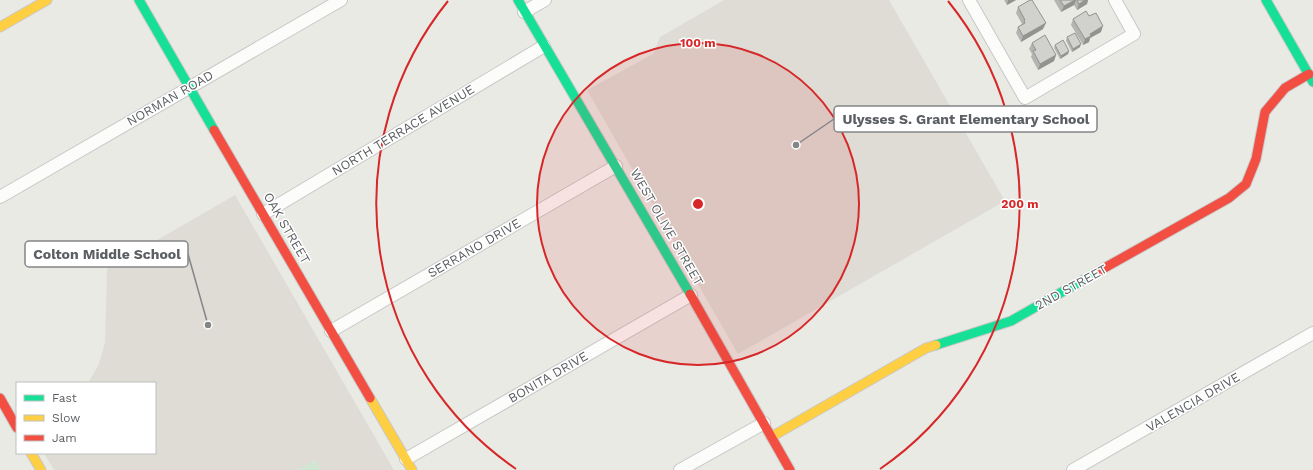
<svg xmlns="http://www.w3.org/2000/svg" width="1313" height="470" viewBox="0 0 1313 470" font-family="'Work Sans',sans-serif">
<rect width="100%" height="100%" fill="#eaeae5"/>
<g fill="#dedcd5">
<path d="M724 0H889L1005 201 738 354 587 90 653 54 660 37Z"/>
<path d="M235 195 394 470H54L44 453H155V383H88L98 366 105 343 107 269Z"/>
</g>
<path fill="#d3e6d2" d="M315 460 321 470H297Z"/>
<g fill="none" stroke-linecap="round" stroke-linejoin="round">
<defs>
<g id="street">
<path d="M969 0 1025 98 1134 34 1115 0"/>
<path d="M524 12 545 0"/>
<path d="M0 197 341 0"/>
<path d="M263 214 544 46"/>
<path d="M331 331 616 166"/>
<path d="M406 459 691 295"/>
<path d="M680 470 764 423"/>
<path d="M1073 470 1313 333"/>
</g>
<g id="fast">
<path d="M139 0 214 130"/>
<path d="M518 0 690 294"/>
<path d="M1266 0 1313 82"/>
<path d="M936 345 1011 321 1099 271"/>
</g>
<g id="slow">
<path d="M0 27 47 0"/>
<path d="M370 398 412 470"/>
<path d="M771 437 926 348 936 345"/>
<path d="M31 453 41 470"/>
</g>
<g id="jam">
<path d="M214 130 370 398"/>
<path d="M1099 271 1229 198 1246 184 1256 159 1265 112 1285 88 1309 74"/>
<path d="M690 294 790 470"/>
<path d="M0 398 17 428"/>
</g>
</defs>
<use href="#street" stroke="#c7c7c7" stroke-width="14"/>
<use href="#fast" stroke="#c8c8c8" stroke-width="11"/>
<use href="#slow" stroke="#c8c8c8" stroke-width="11"/>
<use href="#jam" stroke="#c8c8c8" stroke-width="11"/>
<use href="#street" stroke="#fcfcfb" stroke-width="12"/>
<use href="#fast" stroke="#16e098" stroke-width="9"/>
<use href="#slow" stroke="#ffcf43" stroke-width="9"/>
<use href="#jam" stroke="#f24e42" stroke-width="9"/>
</g>
<g fill="#b4b4b1">
<path d="M1004 0H1016L1007 5Z"/>
<path d="M1054 0H1088L1087 4 1077 10 1074 5 1061 12Z"/>
<path d="M1018 7 1043 29 1021 42 1016 33 1018 27 1022 24 1016 13Z"/>
<path d="M1089 16 1101 32 1090 38 1089 42 1083 45 1071 25 1073 19Z"/>
<path d="M1067 37 1080 47 1072 52 1066 41Z"/>
<path d="M1032 43 1056 55 1054 61 1038 70 1031 57 1032 54 1029 49Z"/>
<path d="M1055 45 1069 51 1068 54 1060 59 1054 48Z"/>
</g>
<g fill="#929290">
<path d="M1008 0H1016L1007 5Z"/>
<path d="M1075 0H1076L1074 5 1061 12 1064 6Z"/>
<path d="M1085 0H1088L1087 4 1077 10 1079 4Z"/>
<path d="M1046 23 1043 29 1021 42 1023 36Z"/>
<path d="M1103 26 1101 32 1090 38 1089 42 1083 45 1085 39 1090 34Z"/>
<path d="M1081 44 1080 47 1072 52 1073 49Z"/>
<path d="M1069 51 1068 54 1060 59 1061 56Z"/>
<path d="M1056 55 1054 61 1038 70 1040 64Z"/>
</g>
<g fill="#d1d1ce" stroke="#929290">
<path d="M1030 0H1032L1046 23 1023 36 1018 27 1025 23 1024 21 1025 20 1018 7Z"/>
<path d="M1060 0H1075L1064 6Z"/>
<path d="M1077 0H1085L1079 4Z"/>
<path d="M1086 11 1089 16 1096 13 1103 26 1090 34 1091 36 1085 39 1073 19Z"/>
<path d="M1075 33 1081 44 1073 49 1067 37Z"/>
<path d="M1045 35 1056 55 1040 64 1033 51 1036 50 1032 43Z"/>
<path d="M1063 40 1069 51 1061 56 1055 45Z"/>
</g>
<circle cx="698" cy="204" r="161" fill="#d62828" fill-opacity=".12"/>
<g fill="none" stroke="#d62828" stroke-width="2">
<circle cx="698" cy="204" r="161"/>
<path d="M516 469A322 322 0 0 1 448 1M948 1A322 322 0 0 1 880 469"/>
</g>
<g text-anchor="middle" dominant-baseline="central" stroke-width="3" stroke-linejoin="round" paint-order="stroke">
<g font-size="13" fill="#5b5e62" stroke="#fff">
<text transform="translate(170 98) rotate(-30)">NORMAN ROAD</text>
<text transform="translate(403 130) rotate(-31)">NORTH TERRACE AVENUE</text>
<text transform="translate(667 227) rotate(60)">WEST OLIVE STREET</text>
<text transform="translate(287 228) rotate(60)">OAK STREET</text>
<text transform="translate(474 248) rotate(-30)">SERRANO DRIVE</text>
<text transform="translate(1071 287) rotate(-29)">2ND STREET</text>
<text transform="translate(548 377) rotate(-30)">BONITA DRIVE</text>
<text transform="translate(1193 402) rotate(-30)">VALENCIA DRIVE</text>
</g>
</g>
<circle cx="698" cy="204" r="6" fill="#d62828" stroke="#fff" stroke-width="2"/>
<g font-size="12" text-anchor="middle" font-weight="bold" fill="#d62828" stroke="#fff" stroke-width="3" stroke-linejoin="round" paint-order="stroke">
<text x="698" y="47">100 m</text>
<text x="1020" y="208">200 m</text>
</g>
<path fill="none" stroke="#838587" stroke-width="1.5" d="M796 145L834 119M208 325L188 254"/>
<g fill="#838587" stroke="#fff" stroke-width="1.5">
<circle cx="796" cy="145" r="4"/>
<circle cx="208" cy="325" r="4"/>
</g>
<g fill="#fff" stroke="#838587" stroke-width="1.5">
<rect x="834" y="106" width="263" height="26" rx="4"/>
<rect x="25" y="241" width="163" height="26" rx="4"/>
</g>
<g font-size="14" text-anchor="middle" font-weight="bold" fill="#5b5e62">
<text x="966" y="124">Ulysses S. Grant Elementary School</text>
<text x="107" y="259">Colton Middle School</text>
</g>
<rect x="16" y="382" width="140" height="72" fill="#ffffff" stroke="#bdbfc0"/>
<rect x="24" y="395" width="20" height="6" fill="#16e098" stroke="#bdbfc0"/>
<text x="52" y="402" font-size="12" fill="#5b5e62">Fast</text>
<rect x="24" y="415" width="20" height="6" fill="#ffcf43" stroke="#bdbfc0"/>
<text x="52" y="422" font-size="12" fill="#5b5e62">Slow</text>
<rect x="24" y="435" width="20" height="6" fill="#f24e42" stroke="#bdbfc0"/>
<text x="52" y="442" font-size="12" fill="#5b5e62">Jam</text>
</svg>
